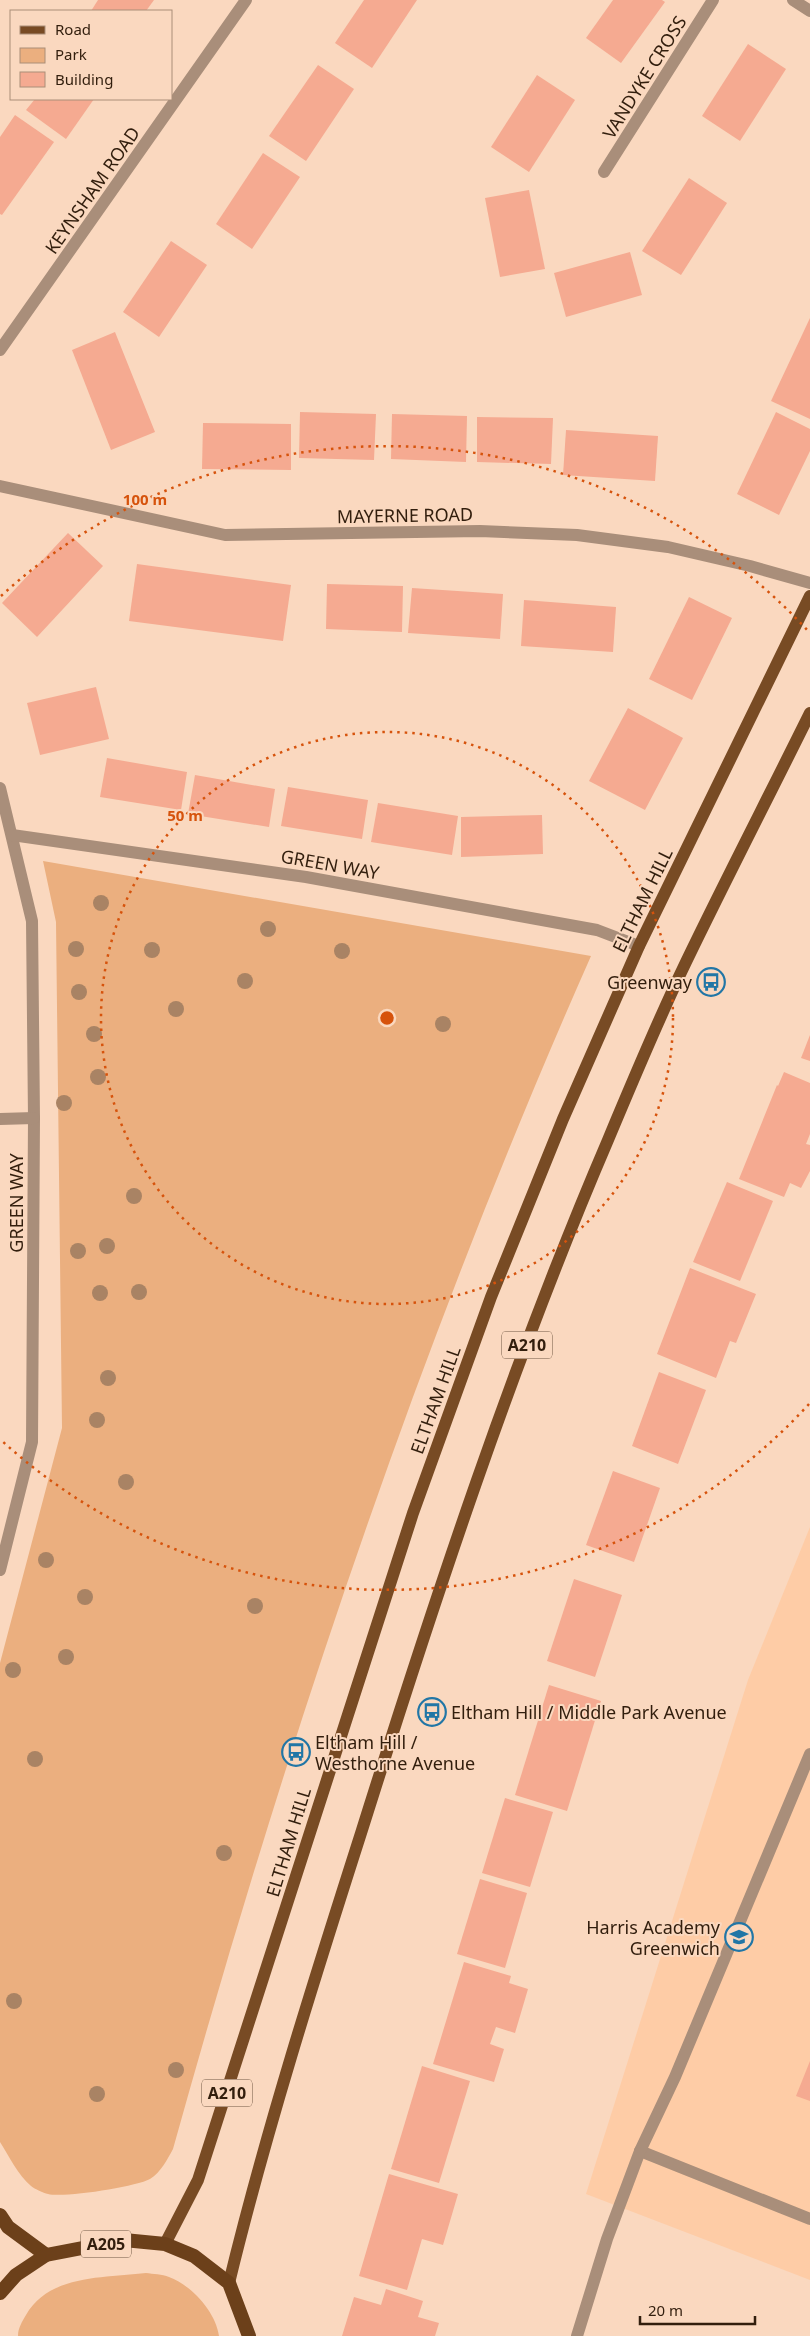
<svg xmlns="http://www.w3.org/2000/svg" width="810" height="2336" viewBox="0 0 810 2336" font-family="'Noto Sans',sans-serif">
<rect width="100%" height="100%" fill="#fad8bf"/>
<path fill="#fecca6" d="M810 1527V2280L586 2194 748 1680Z"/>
<g fill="#ebaf7f">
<path d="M43 861 591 956C420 1342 286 1743 173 2149 167 2160 161 2172 150 2179 135 2187 64 2198 48 2194 43 2193 35 2189 31 2186 18 2175 9 2156 0 2142V1663L62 1428 56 922Z"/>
<path d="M146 2273C153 2274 162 2274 169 2277 191 2285 216 2312 219 2336H18C18 2328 22 2322 26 2315 49 2274 106 2278 146 2273Z"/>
</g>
<g fill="#f5aa91">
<path d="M98 0H154L146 11H91Z"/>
<path d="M364 0H417L372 68 335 43Z"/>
<path d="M613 0H662L665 2 621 63 586 38Z"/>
<path d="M748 44 786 69 740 141 702 116Z"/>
<path d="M318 65 354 89 306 161 269 136Z"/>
<path d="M537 75 575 100 529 172 491 147Z"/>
<path d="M35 99H94L66 139 26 110Z"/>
<path d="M15 115 54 142 2 215 0 214V137Z"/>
<path d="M263 153 300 177 252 249 216 224Z"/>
<path d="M689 178 727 203 681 275 642 251Z"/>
<path d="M529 190 545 269 500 277 485 198Z"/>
<path d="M171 241 207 265 159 337 123 312Z"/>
<path d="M630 252 642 295 566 317 554 273Z"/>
<path d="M810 318V419L771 401Z"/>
<path d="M115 332 155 432 111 450 72 350Z"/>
<path d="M300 412 376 414 374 460 299 458Z"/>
<path d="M776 412 810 429V451L779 515 737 494Z"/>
<path d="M392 414 467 416 466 462 391 459Z"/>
<path d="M477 417 553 418 551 464 477 462Z"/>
<path d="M203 423 291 424V470L202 469Z"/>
<path d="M566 430 658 436 655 481 563 475Z"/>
<path d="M68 533 103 566 37 637 2 603Z"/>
<path d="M137 564 291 585 283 641 129 621Z"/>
<path d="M327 584 403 586 402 632 326 629Z"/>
<path d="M412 588 503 594 500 639 408 633Z"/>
<path d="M689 597 732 618 692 700 649 679Z"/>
<path d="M524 600 616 607 613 652 521 646Z"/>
<path d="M96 687 109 739 40 755 27 703Z"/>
<path d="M628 708 683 738 645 810 589 781Z"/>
<path d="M107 758 187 772 181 810 100 797Z"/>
<path d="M195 775 275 789 269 827 188 814Z"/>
<path d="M288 787 368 800 362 839 281 826Z"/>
<path d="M378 803 458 816 452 855 371 842Z"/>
<path d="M542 815 543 854 461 857V817Z"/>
<path d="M810 1035V1061L801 1058Z"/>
<path d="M784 1072 810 1083V1134L806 1144 810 1145V1171L801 1188 790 1183 784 1197 739 1179 777 1085 778 1086Z"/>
<path d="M727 1182 773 1201 740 1281 693 1262Z"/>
<path d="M690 1268 756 1294 736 1343 730 1341 716 1378 657 1354Z"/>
<path d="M659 1372 706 1390 678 1464 632 1446Z"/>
<path d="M613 1471 660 1488 634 1562 586 1545Z"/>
<path d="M574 1579 622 1595 595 1677 547 1661Z"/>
<path d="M549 1685 601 1701 567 1811 515 1795Z"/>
<path d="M505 1798 553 1812 530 1887 482 1873Z"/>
<path d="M480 1879 527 1893 505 1968 457 1954Z"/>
<path d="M464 1962 511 1976 509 1983 528 1989 515 2033 496 2027 490 2044 504 2049 494 2082 433 2064Z"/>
<path d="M810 2061V2101L796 2096Z"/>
<path d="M422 2066 470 2081 439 2183 391 2169Z"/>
<path d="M389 2174 458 2194 443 2245 422 2239 407 2290 359 2276Z"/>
<path d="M386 2289 423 2301 418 2317 439 2323 435 2336H342L354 2297 381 2305Z"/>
</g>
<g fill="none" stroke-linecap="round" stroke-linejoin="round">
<g stroke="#a98e7a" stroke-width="12">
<path d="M640 2151 810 2219"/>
<path d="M577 2336 607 2239 640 2151 675 2077 810 1754"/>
</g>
<g stroke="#a98e7a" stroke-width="12">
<path d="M793 0 810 11"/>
<path d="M604 172 713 0"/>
<path d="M0 350 246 0"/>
<path d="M0 486 225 535 480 531 577 535 668 547 750 566 810 583"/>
<path d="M0 788 32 921 34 1118 32 1442 0 1570"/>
<path d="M12 835 306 877 597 930 639 946"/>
<path d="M0 1119 34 1118"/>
</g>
<g stroke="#784b24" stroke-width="12">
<path d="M165 2244 198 2180 413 1513 491 1297 563 1119 639 946 810 596"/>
<path d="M229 2283C266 2131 314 1980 362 1830 435 1598 512 1364 608 1140 633 1080 658 1020 686 962 726 879 769 796 810 713"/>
</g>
<g stroke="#6c401a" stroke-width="14">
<path d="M0 2215 8 2227 46 2255"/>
<path d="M0 2293 16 2275 46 2255 124 2240 165 2244 194 2256 229 2283 249 2336"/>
</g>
</g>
<g fill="#a98364">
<circle cx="101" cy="903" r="8"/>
<circle cx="268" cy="929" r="8"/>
<circle cx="76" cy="949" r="8"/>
<circle cx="152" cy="950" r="8"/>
<circle cx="342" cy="951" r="8"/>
<circle cx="245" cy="981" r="8"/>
<circle cx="79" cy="992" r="8"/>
<circle cx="176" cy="1009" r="8"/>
<circle cx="443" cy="1024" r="8"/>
<circle cx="94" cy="1034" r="8"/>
<circle cx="98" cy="1077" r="8"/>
<circle cx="64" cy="1103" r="8"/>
<circle cx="134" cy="1196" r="8"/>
<circle cx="107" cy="1246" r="8"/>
<circle cx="78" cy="1251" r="8"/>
<circle cx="139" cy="1292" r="8"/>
<circle cx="100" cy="1293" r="8"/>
<circle cx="108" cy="1378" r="8"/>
<circle cx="97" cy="1420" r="8"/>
<circle cx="126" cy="1482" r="8"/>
<circle cx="46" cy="1560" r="8"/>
<circle cx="85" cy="1597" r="8"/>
<circle cx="255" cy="1606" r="8"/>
<circle cx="66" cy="1657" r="8"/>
<circle cx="13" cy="1670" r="8"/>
<circle cx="35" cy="1759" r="8"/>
<circle cx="224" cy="1853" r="8"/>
<circle cx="14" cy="2001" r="8"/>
<circle cx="176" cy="2070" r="8"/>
<circle cx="97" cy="2094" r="8"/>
</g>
<g fill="none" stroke="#d6530c" stroke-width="2.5" stroke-dasharray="2.5 5">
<circle cx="387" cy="1018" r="286"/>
<path d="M809 1404A572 572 0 0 1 1 1440M1 596A572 572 0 0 1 809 632"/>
</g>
<defs>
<symbol id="bus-ring" viewBox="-11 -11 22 22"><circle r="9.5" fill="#fad8bf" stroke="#2176a6" stroke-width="1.5"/><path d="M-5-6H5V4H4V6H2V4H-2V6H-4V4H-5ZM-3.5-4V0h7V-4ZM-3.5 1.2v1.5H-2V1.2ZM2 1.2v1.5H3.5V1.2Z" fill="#2176a6"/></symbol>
<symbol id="school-ring" viewBox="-11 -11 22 22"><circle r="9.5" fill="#fad8bf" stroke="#2176a6" stroke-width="1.5"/><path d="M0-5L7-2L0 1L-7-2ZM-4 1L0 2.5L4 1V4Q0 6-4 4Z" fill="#2176a6"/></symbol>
</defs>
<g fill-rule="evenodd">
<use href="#bus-ring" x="695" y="966" width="32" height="32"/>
<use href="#bus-ring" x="416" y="1696" width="32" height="32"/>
<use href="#bus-ring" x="280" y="1736" width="32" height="32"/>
<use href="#school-ring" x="723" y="1921" width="32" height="32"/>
</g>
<g text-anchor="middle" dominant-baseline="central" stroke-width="4" stroke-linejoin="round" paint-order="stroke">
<g fill="#fad8bf" stroke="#6e5642" stroke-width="1">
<rect x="502" y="1331.5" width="50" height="27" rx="4"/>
<rect x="202" y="2079.5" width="50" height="27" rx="4"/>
<rect x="81" y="2230.5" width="50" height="27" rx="4"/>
</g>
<g font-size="16" font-weight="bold" fill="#321e0d">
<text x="527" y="1345">A210</text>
<text x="227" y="2093">A210</text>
<text x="106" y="2244">A205</text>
</g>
<g font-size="18" fill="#321e0d" stroke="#fad8bf">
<text transform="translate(644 77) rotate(-58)">VANDYKE CROSS</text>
<text transform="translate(92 190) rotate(-55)">KEYNSHAM ROAD</text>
<text transform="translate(405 515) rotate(-1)">MAYERNE ROAD</text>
<text transform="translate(330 864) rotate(10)">GREEN WAY</text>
<text transform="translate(642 900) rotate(-64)">ELTHAM HILL</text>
<text transform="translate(16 1203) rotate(-90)">GREEN WAY</text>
<text transform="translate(435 1400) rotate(-70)">ELTHAM HILL</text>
<text transform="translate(288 1842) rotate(-73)">ELTHAM HILL</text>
</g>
<g font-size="18" fill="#321e0d" stroke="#fad8bf" text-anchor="end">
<text x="692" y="982">Greenway</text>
<text x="451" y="1712" text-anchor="start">Eltham Hill / Middle Park Avenue</text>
<text x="315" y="1742" text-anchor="start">Eltham Hill /<tspan x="315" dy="21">Westhorne Avenue</tspan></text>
<text x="720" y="1927">Harris Academy<tspan x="720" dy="21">Greenwich</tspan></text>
</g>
</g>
<circle cx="387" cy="1018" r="8" fill="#d6530c" stroke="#fad8bf" stroke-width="2.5"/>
<g font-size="15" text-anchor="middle" font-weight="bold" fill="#d6530c" stroke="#fad8bf" stroke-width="4" stroke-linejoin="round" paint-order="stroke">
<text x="145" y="505">100 m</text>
<text x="185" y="821">50 m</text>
</g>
<rect x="10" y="10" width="162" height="90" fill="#fad8bf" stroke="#aa8e78"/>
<rect x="20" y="26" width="25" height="8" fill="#784b24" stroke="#aa8e78"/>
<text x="55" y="35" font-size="15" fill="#321e0d">Road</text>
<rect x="20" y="48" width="25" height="15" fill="#ebaf7f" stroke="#aa8e78"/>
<text x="55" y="60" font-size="15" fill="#321e0d">Park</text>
<rect x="20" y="72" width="25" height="15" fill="#f5aa91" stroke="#aa8e78"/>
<text x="55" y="85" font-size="15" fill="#321e0d">Building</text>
<path d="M640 2316v8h115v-8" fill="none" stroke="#321e0d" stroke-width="2.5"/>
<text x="648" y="2316" font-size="15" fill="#321e0d" stroke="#fad8bf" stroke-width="4" paint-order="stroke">20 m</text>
</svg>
